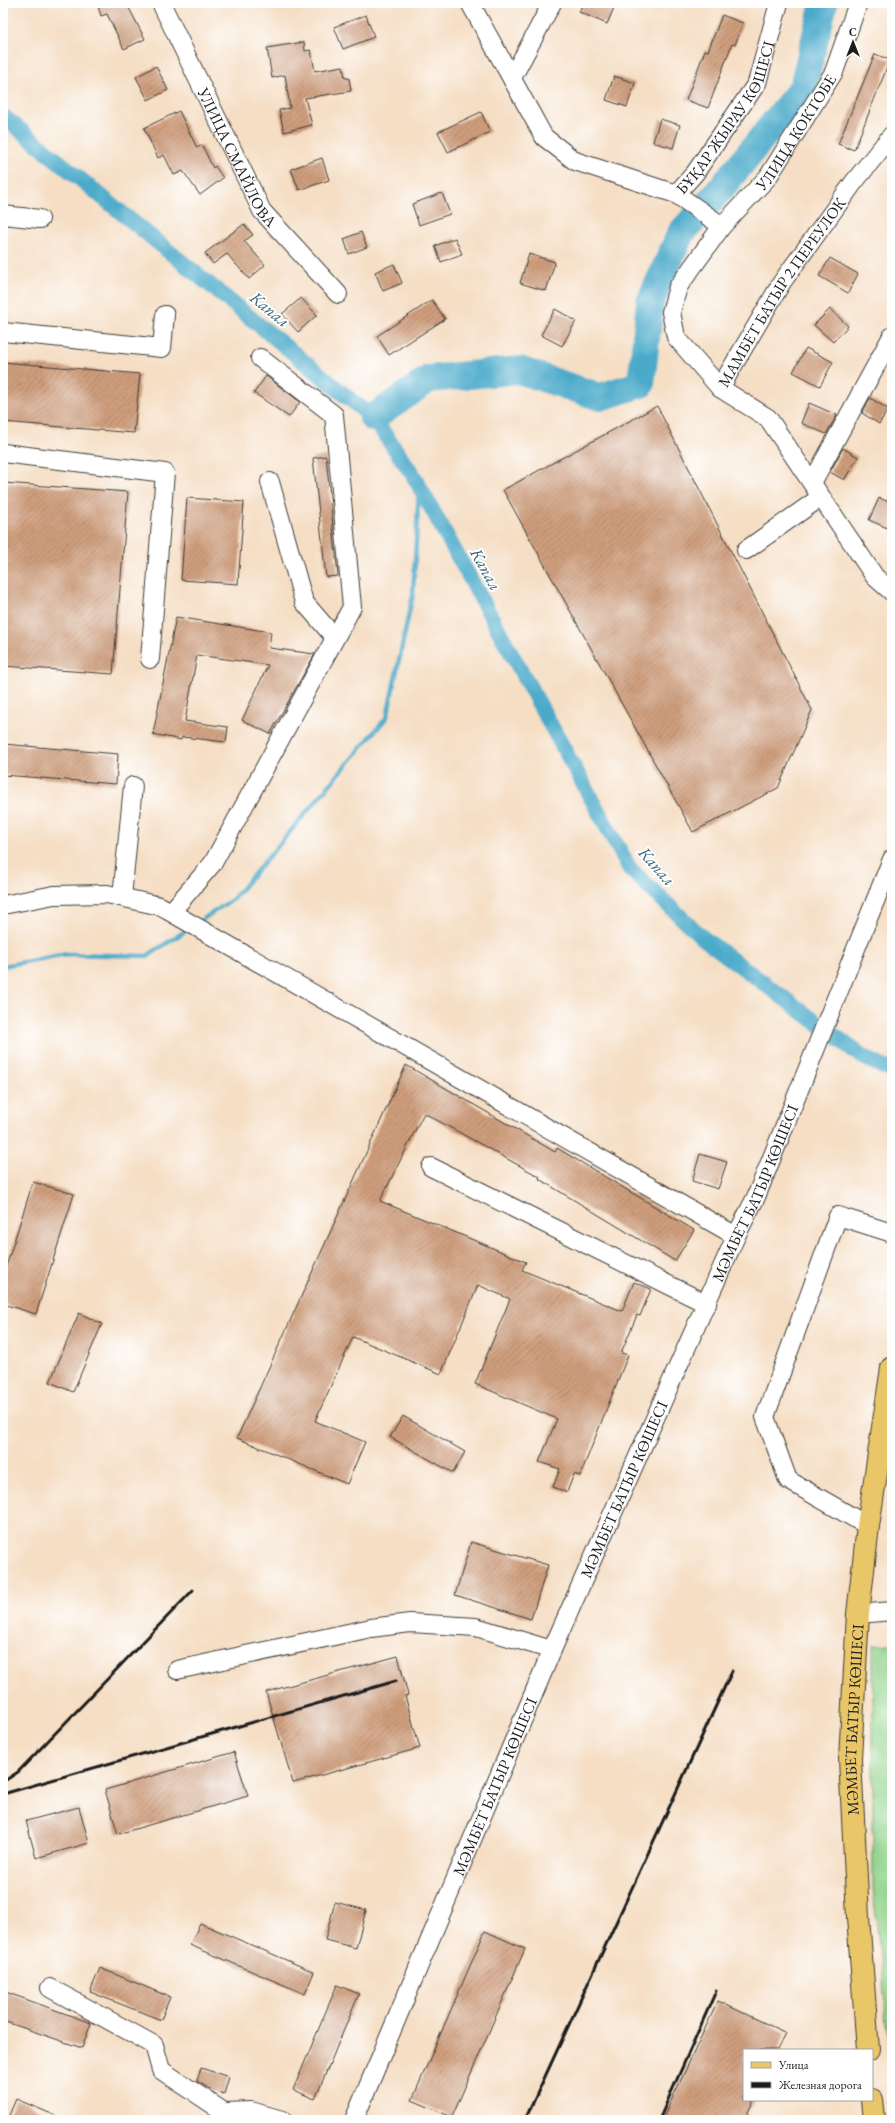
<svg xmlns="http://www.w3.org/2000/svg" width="895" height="2123" viewBox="0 0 895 2123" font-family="'EB Garamond',serif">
<defs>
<pattern id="building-hatch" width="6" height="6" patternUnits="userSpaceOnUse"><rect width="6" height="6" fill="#cf9e7d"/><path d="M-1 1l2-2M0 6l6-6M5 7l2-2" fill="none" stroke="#a78066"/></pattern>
</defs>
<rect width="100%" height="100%" fill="#fff"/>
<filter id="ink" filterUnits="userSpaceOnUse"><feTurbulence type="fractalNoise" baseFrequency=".025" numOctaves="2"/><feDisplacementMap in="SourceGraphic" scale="8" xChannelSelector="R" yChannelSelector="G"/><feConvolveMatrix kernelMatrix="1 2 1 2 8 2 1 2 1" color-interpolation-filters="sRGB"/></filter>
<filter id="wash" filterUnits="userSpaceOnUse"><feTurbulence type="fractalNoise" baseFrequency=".012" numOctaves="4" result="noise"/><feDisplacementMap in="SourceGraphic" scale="16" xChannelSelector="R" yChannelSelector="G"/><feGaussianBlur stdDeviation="0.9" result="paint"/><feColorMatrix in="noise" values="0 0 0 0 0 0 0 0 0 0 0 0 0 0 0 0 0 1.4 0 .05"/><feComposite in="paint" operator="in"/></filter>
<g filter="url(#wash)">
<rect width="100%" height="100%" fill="#f5dec4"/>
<path fill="#91d38b" stroke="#567854" d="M892 1644V2072L873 1888V1645Z"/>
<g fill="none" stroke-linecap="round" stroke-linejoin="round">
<g stroke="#4baaca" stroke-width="4.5">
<path d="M197 923 233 899 387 717 413 594 419 487"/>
<path d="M3 966 66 954 147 956 190 928"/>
</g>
<path stroke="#4baaca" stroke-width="16" d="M3 116 373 418 412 473 630 869 703 938 863 1057 892 1071"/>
<path stroke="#4baaca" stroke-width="28" d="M373 418 429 379 519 370 600 397 641 384 650 302 681 233 719 191 803 87 824 3"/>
</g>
<g id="blocks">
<g fill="url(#building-hatch)">
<path d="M97 3H134V6L129 8 145 39 124 49 107 14 101 16Z"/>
<path d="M583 3H616L607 24 579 12Z"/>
<path d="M366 15 374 37 343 49 334 27Z"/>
<path d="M722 15 743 23 735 45 732 44 708 108 686 100 705 50 708 51Z"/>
<path d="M304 42 305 51 311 50 315 71 343 66 345 78H349L351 91 305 98 312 125 284 132 279 110 290 108 285 75 272 78 267 48Z"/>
<path d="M875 54 890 60 854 150 838 144Z"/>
<path d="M156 66 168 90 148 100 136 77Z"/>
<path d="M614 76 635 83 627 107 606 100Z"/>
<path d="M179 111 197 148 202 145 213 168 215 166 223 178 200 195 183 171 174 175 164 155 158 158 144 128Z"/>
<path d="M481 112 490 132 448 152 438 132Z"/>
<path d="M660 119 680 125 673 148 653 142Z"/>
<path d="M322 158 329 180 299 190 291 169Z"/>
<path d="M442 193 450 214 419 225 412 204Z"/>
<path d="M244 224 253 235 244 241 265 265 249 279 227 254 213 264 205 253Z"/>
<path d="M361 232 367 247 349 254 344 239Z"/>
<path d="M455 238 462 254 441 262 435 246Z"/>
<path d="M529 254 555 262 546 291 520 283Z"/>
<path d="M830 258 858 274 848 293 819 276Z"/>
<path d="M394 264 402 283 383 291 375 272Z"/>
<path d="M301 298 317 315 298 332 282 314Z"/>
<path d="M432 300 445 319 389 355 377 336Z"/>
<path d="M555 309 576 321 562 346 541 335Z"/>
<path d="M830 309 848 326 833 342 814 325Z"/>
<path d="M806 348 833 362 820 386 793 372Z"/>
<path d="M3 362 140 374 134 433 3 422Z"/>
<path d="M266 376 300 402 289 417 254 393Z"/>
<path d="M870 398 888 409 879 424 862 413Z"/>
<path d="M809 403 837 415 826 434 801 423Z"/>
<path d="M657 406 812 710 778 788 693 832 503 490Z"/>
<path d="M843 448 858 457 844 480 830 472Z"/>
<path d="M326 456 338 576 326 577 313 458Z"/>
<path d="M3 483 128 492 113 674 3 666Z"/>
<path d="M187 498 244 502 238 584 181 580Z"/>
<path d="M879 498 892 503V530L869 520Z"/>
<path d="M176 617 271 632 269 648 315 654 270 734 242 720 268 665 197 655 185 721 228 727 226 742 182 737 181 740 153 734Z"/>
<path d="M3 744 118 754 116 784 3 775Z"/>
<path d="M406 1065 555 1152 557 1148 694 1230 675 1261 539 1179 540 1177 424 1113 380 1201 526 1262 522 1270 622 1311 634 1282 651 1289 640 1316 637 1315 621 1353 628 1355 580 1476 574 1474 567 1492 553 1487 560 1469 539 1462 557 1419 475 1384 510 1299 478 1285 441 1374 353 1337 315 1421 365 1442 347 1484 237 1438Z"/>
<path d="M700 1154 727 1162 718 1189 692 1181Z"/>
<path d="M33 1182 74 1194 36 1314 3 1304V1276Z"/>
<path d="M79 1313 102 1324 73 1392 50 1382Z"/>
<path d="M403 1416 465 1452 453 1473 390 1437Z"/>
<path d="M471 1542 548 1565 531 1619 455 1595Z"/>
<path d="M398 1656 408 1695 405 1696 420 1748 293 1783 266 1692Z"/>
<path d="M234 1752 248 1796 118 1834 105 1790Z"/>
<path d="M79 1807 89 1843 36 1858 26 1821Z"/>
<path d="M335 1902 366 1910 356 1948 325 1940Z"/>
<path d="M200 1923 314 1972 305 1994 190 1945Z"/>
<path d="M485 1931 525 1949 452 2117 412 2100Z"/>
<path d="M100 1968 170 1997 161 2020 90 1992Z"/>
<path d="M337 1985 359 1994 315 2099 293 2090Z"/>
<path d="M3 1991 91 2023 82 2048 3 2021Z"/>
<path d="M718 2001 786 2033 778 2050H744V2100H754L744 2120H662Z"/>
<path d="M201 2068 229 2077 224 2094 208 2088 197 2081Z"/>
<path d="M16 2099 66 2120H7Z"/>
</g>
</g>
</g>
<g filter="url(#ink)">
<use href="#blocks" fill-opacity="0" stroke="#3d3935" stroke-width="1"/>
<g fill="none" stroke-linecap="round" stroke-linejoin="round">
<defs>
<g id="minor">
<path id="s1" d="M161 3 262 211 338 294"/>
<path id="s2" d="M470 3 544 137 575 161 676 194 695 173 757 83 779 3"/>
<path d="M512 78 552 3"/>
<path d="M676 194 722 226 678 287 671 312 676 337 720 388 768 418 875 577 892 592"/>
<path d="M3 215 40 219"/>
<path id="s3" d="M722 226 768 177 834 72 858 3"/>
<path d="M3 332 162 348 165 315"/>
<path id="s4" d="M720 388 782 282 854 182 892 135"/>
<path d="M3 453 165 473 150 659"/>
<path d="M270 482 304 602 335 638"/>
<path d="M812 483 892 336"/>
<path d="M746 550 821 497"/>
<path d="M122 897 133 786"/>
<path d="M3 905 54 895 107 894 160 906 736 1236"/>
<path d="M171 912 213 863 352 607 334 415 260 358"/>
<path d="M431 1167 707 1304"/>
<path d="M868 1526 788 1480 765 1417 838 1216 892 1233"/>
<path d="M858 1614 892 1611"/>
<path d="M177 1670 371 1628 410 1623 476 1627 552 1650"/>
<path d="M50 1988 154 2045 161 2070 224 2112 251 2111 282 2120"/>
<path id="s5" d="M354 2120 552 1650 736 1236 756 1197 892 859"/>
</g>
<g id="major">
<path id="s6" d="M868 2050 858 1917 850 1759 858 1614 868 1526 892 1368"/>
<path d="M872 2100 874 2120"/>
</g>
</defs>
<use href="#minor" stroke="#3d3935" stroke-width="20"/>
<use href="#major" stroke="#3d3935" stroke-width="24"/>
<use href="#minor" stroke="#fff" stroke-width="18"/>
<use href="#major" stroke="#e9c769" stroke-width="22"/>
<g stroke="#1c1c1c" stroke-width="3">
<path d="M3 1782 18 1772 193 1590"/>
<path d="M3 1794 396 1681"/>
<path d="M525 2120 732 1671"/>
<path d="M659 2120 716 1991"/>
</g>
</g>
</g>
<g text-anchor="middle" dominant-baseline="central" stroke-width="4" stroke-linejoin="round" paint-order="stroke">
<g font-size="16" fill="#1c1c1c" stroke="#fff">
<text stroke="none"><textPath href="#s2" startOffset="391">БҰҚАР ЖЫРАУ КӨШЕСІ</textPath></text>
<text stroke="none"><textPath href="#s3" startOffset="120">УЛИЦА КОКТОБЕ</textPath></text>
<text stroke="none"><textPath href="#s1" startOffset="172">УЛИЦА СМАЙЛОВА</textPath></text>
<text stroke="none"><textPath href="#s4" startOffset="114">МАМБЕТ БАТЫР 2 ПЕРЕУЛОК</textPath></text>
<text stroke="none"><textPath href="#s5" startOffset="1010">МӘМБЕТ БАТЫР КӨШЕСІ</textPath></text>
<text stroke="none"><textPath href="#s5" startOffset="686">МӘМБЕТ БАТЫР КӨШЕСІ</textPath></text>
<text stroke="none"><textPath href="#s6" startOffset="331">МӘМБЕТ БАТЫР КӨШЕСІ</textPath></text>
<text stroke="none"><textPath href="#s5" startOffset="362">МӘМБЕТ БАТЫР КӨШЕСІ</textPath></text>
</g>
<g font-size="17" font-style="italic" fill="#346373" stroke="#fff">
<text transform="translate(270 309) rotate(39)">Капал</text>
<text transform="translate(486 569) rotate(61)">Капал</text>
<text transform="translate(657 866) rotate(48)">Капал</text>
</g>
</g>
<rect width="895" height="2123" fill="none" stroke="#fff" stroke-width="16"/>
<rect x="743" y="2049" width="130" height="52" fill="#ffffff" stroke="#a4a4a4"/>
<rect x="751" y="2062" width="20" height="6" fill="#e9c769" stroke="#a4a4a4"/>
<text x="779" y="2069" font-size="12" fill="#1c1c1c">Улица</text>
<rect x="751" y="2082" width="20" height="6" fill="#1c1c1c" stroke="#a4a4a4"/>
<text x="779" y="2089" font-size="12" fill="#1c1c1c">Железная дорога</text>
<g transform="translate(853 42)" stroke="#ffffff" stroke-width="3" paint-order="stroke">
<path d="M0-3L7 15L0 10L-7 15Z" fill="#1c1c1c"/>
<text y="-6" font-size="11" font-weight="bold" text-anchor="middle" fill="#1c1c1c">С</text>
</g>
</svg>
